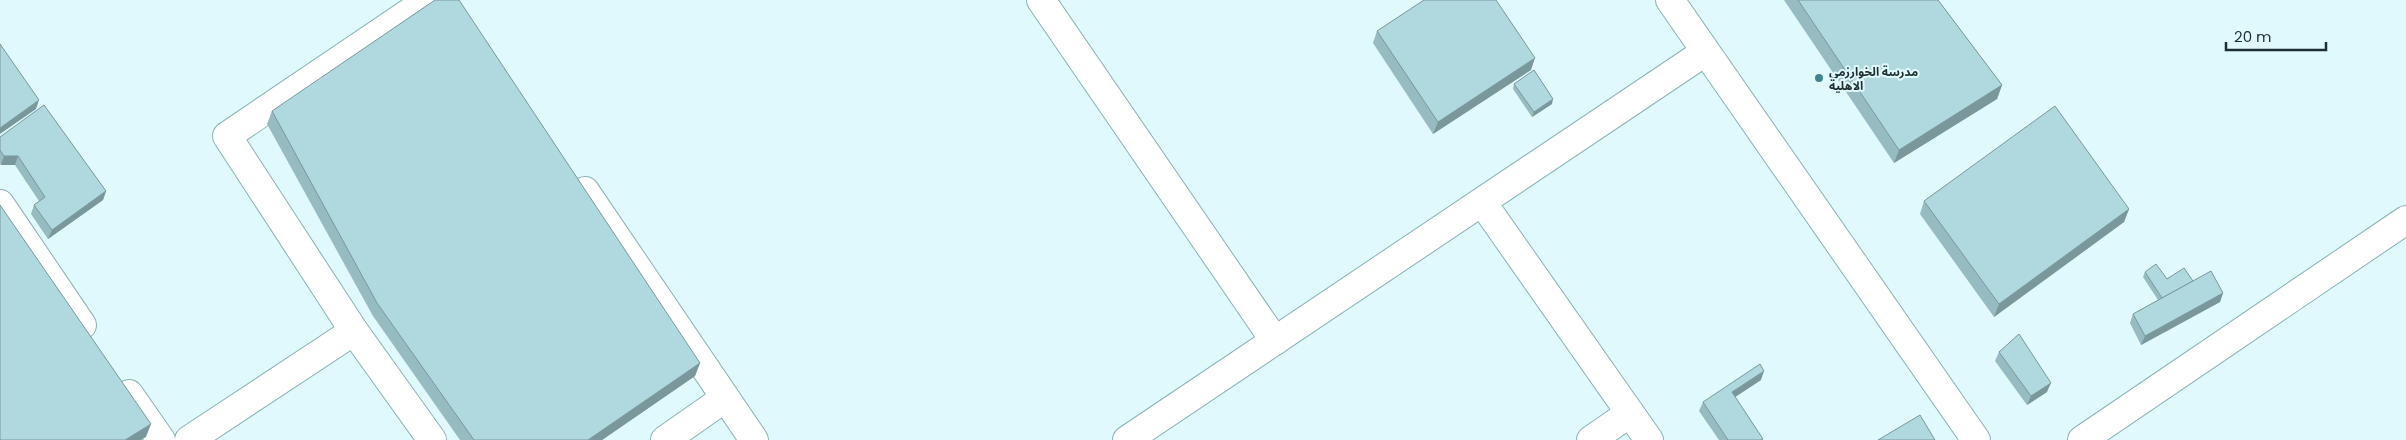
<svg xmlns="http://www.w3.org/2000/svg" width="2406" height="440" viewBox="0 0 2406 440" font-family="Poppins,'Noto Sans Arabic',sans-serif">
<rect width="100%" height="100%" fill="#dff9fc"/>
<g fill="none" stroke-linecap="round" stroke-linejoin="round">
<defs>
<g id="minor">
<path d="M428 0 227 136 354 331 432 440"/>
<path d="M1041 0 1275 341"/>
<path d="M1670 0 1976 440"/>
<path d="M585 191 754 440"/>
<path d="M1482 202 1649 440"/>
<path d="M0 204 82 325"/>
<path d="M129 394 161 440"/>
<path d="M189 440 354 331"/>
<path d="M665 440 725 398"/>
<path d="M1127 440 1705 52"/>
<path d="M1591 440 1630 413"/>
<path d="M2082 440 2406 220"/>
</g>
</defs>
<use href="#minor" stroke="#88b2b8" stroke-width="30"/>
<use href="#minor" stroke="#fff" stroke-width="28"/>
</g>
<g fill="#96bbc0">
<path d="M1784 0H1938L2002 85 1997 99 1894 163Z"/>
<path d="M1377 31 1531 70 1433 134 1373 43Z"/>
<path d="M1514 84 1552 104 1532 117 1513 89Z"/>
<path d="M272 111 700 363 695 376 602 440H460L373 316 267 124Z"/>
<path d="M0 137 106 191 103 200 48 239 31 214 34 205 39 201 15 165H1L0 164Z"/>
<path d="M1924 201 2129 209 2124 222 1994 317 1920 214Z"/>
<path d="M2145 272 2167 279 2193 281 2223 293 2220 302 2141 345 2130 323 2133 314 2158 300 2143 277Z"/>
<path d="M1999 352 2047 392 2027 405 1995 361Z"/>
<path d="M1761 380 1735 397 1763 439V440H1719L1699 411 1703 402Z"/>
</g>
<g fill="#7a989c">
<path d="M1535 58 1531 70 1433 134 1438 122Z"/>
<path d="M2002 85 1997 99 1894 163 1899 150Z"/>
<path d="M1553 99 1552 104 1532 117 1534 112Z"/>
<path d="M39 100 36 109 0 134V128Z"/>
<path d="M4 156H18L15 165H1Z"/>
<path d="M106 191 103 200 48 239 52 230Z"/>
<path d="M2129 209 2124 222 1994 317 1999 304Z"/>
<path d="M2223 293 2220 302 2141 345 2145 336Z"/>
<path d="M700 363 695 376 602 440H588Z"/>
<path d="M1764 371 1761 380 1729 401 1732 392Z"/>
<path d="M2051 383 2047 392 2027 405 2031 396Z"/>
<path d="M151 424 146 437 141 440H125Z"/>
</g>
<g fill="#afd9df" stroke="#7a989c">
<path d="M435 0H459L700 363 588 440H474L377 303 272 111Z"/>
<path d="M1424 0H1496L1535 58 1438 122 1377 31Z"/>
<path d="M1798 0H1938L2002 85 1899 150Z"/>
<path d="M0 44 39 100 0 128Z"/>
<path d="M1534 70 1553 99 1534 112 1514 84Z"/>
<path d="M44 105 106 191 52 230 34 205 45 197 18 156H4L0 150V137Z"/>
<path d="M2055 106 2129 209 1999 304 1924 201Z"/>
<path d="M0 205 151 424 125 440H0Z"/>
<path d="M2156 264 2167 279 2184 268 2193 281 2162 298 2145 272Z"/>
<path d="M2211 271 2223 293 2145 336 2133 314Z"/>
<path d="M2019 334 2051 383 2031 396 1999 352Z"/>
<path d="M1760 364 1764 371 1732 392 1763 439 1761 440H1728L1703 402Z"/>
<path d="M1920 415 1935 440H1878Z"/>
</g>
<circle fill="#408690" stroke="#dff9fc" stroke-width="2" cx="1819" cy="78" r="5"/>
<g text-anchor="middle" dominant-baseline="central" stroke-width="4" stroke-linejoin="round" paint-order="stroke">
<g font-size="12" font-weight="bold" fill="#1e2f32" stroke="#dff9fc" text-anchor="start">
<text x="1829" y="71">مدرسة الخوارزمي<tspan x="1829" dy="14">الاهلية</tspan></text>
</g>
</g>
<path d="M2226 42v8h100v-8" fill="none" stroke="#1e2f32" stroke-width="2.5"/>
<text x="2234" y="42" font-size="15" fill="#1e2f32" stroke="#dff9fc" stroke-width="4" paint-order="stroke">20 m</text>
</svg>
